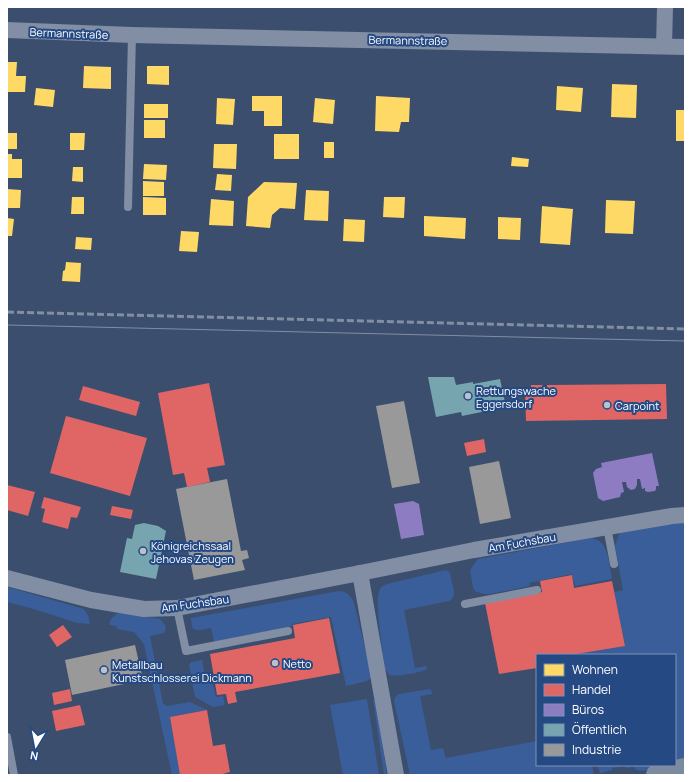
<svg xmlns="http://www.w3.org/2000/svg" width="692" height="782" viewBox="0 0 692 782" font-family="Manrope,sans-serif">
<rect width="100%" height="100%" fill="#3b4e6d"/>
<g fill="#3a5e99">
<path d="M685 520V763L675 764V655H570L625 645 614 592 623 590 615 546 619 534 625 530Z"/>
<path d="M590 538C609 539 609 564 612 579L575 586 572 574 529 583 530 586 490 594H485L476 592 473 588 470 570 478 559Z"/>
<path d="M446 570 450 573 454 592C454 597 453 599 449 601L404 610 415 668 427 666V669C420 673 397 677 389 675L385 668C383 653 375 603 379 592 380 587 383 585 387 584Z"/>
<path d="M7 587 84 609 88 615 90 624 77 623 37 610 7 602Z"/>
<path d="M339 591C347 591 351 596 354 603L371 672V678L367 681 346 686 331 617 292 624V626L214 642 211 628C204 629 197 632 192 628L191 618Z"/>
<path d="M118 613H122L160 619 165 625 166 630 164 633 150 636 163 704 167 706 190 702 207 710 170 717 180 775H172L144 644 134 632 117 629V626L109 625 111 619Z"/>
<path d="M202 660 205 676 207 678 211 677 216 697 223 696 225 705 213 707 195 697 189 665 191 662Z"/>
<path d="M430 689 433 694 420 696 431 750 443 748 446 758 537 741V765H592L594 775H410L394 701 395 697 399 694Z"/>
<path d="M367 699 379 775H343L330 705Z"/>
<path d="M373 699 377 704 387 775H384Z"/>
<path d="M597 765H672L642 771 636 770 634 767 626 768 625 766 612 768V770L600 773Z"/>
</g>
<g fill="#ffd966">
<path d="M7 62H17L16 76H26L25 92H7Z"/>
<path d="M84 66 111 67V89L83 88Z"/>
<path d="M147 66H169V85L147 84Z"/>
<path d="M612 84 637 85 636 118 611 117Z"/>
<path d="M557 86 583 88 581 112 556 110Z"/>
<path d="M36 88 55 90 53 107 34 105Z"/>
<path d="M252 96H282V126H264V111H252Z"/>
<path d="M376 96 410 98 409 122H401L399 132 375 131Z"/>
<path d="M217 98 235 99 233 125 216 124Z"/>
<path d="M315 98 335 100 333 124 313 122Z"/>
<rect x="144" y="104" width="24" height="14"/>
<rect x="676" y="110" width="9" height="31"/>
<rect x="144" y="120" width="21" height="18"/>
<rect x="7" y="133" width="10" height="16"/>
<path d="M70 133H85L84 150H70Z"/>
<rect x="274" y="134" width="25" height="25"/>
<rect x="324" y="142" width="10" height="16"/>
<path d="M214 144H237L236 169 213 168Z"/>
<path d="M7 154H12V159H22V178H7Z"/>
<path d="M512 157 529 159 528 167 511 166Z"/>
<path d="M144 164 167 165 166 180 143 179Z"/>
<path d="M73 167H83V182L72 181Z"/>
<path d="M217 174 232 175 231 191 215 190Z"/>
<path d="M143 181 164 182V196H143Z"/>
<path d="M264 182 297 183 295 209 280 208 272 215 270 228 246 226 248 197Z"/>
<path d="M7 189 21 190 20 208H7Z"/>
<path d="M306 190 329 191 328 221 304 220Z"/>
<path d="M72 197H84V214H71Z"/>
<path d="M143 197 166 198V215H143Z"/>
<path d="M384 197H405L404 218 383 217Z"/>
<path d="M211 199 234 201 233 226 209 225Z"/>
<path d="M606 200 635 201 633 234 605 233Z"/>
<path d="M542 206 573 209 570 245 540 243Z"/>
<path d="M424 216 466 218 465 239 424 236Z"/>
<path d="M498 217 521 218 520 240 498 239Z"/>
<path d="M7 218 14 219 12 236H7Z"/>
<path d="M344 219 365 220 364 242 343 241Z"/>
<path d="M181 231 199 232 197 252 179 251Z"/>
<path d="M76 237 92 238 91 250 75 249Z"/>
<path d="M66 262 81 263 80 282 62 281 63 271 65 270Z"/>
</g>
<g fill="#e06666">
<path d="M209 383 225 465 207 468 210 482 187 487 184 473 173 475 158 393Z"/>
<path d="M666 384 667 419 526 421 525 392H531V385H544V391H547V385Z"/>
<path d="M83 386 140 402 136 416 79 400Z"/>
<path d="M66 416 147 438 130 496 50 473Z"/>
<path d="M484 439 486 452 467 456 464 443Z"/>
<path d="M7 485 35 492 28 516 7 510Z"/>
<path d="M44 497 81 507 77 518 71 517 68 529 42 522 45 509 41 508Z"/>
<path d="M112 506 133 510 131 519 110 515Z"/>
<path d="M572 575 574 588 612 581 625 646 570 655H537V668L499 674 485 603 542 592 540 581Z"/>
<path d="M329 618 340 673 235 692 237 702 228 704 226 694 217 695 210 654 295 638 293 625Z"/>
<path d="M63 625 72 637 57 647 49 635Z"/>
<path d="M70 689 72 701 54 705 52 693Z"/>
<path d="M80 705 85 725 56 731 52 711Z"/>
<path d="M207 710 213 746 225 744 230 772 219 775H180L170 717Z"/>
</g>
<g fill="#8e7cc3">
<path d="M652 453 659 486H656V489L655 491 648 492 645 491V488L642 489 640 479H637V485L635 489 631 490 627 487 626 482H622L624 492 621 493 620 497 603 501 598 498 593 473 596 469 602 467 601 463Z"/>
<path d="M413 501 419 504 424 535 401 539 394 504Z"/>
</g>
<g fill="#76a5af">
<path d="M428 377H454L456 385 473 382V384L500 379 506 407 462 416 461 412 436 417Z"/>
<path d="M144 523 158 526 166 531 156 579 120 572 127 538 132 539 135 525Z"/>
</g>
<g fill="#999">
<path d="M404 401 420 483 392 488 376 406Z"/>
<path d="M499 461 511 518 480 524 469 467Z"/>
<path d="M227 479 241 551 247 550 249 558 242 560 245 570 194 580 176 489Z"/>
<path d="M135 645 143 680 72 695 65 660Z"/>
</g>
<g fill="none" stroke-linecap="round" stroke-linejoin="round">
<g stroke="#818ea3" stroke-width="8">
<path d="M128 207 132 35"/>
<path d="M607 527 614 564"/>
<path d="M465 604 537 590"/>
<path d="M177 608 186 651 288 631"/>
<path d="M7 737 14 775"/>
</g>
<g stroke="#818ea3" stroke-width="16">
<path d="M7 30 132 35 685 47"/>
<path d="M664 46 665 7"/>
<path d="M360 573 396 775"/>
<path d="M7 578 91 600 144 609 177 608 360 573 474 550 672 516 685 515"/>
</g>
<path stroke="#7c8a9f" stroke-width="22" d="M657 775 685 769"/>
<path stroke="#818ea3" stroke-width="1" d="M7 325 685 341"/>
<path stroke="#818ea3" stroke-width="3" stroke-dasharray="7 3" stroke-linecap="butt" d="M7 312 685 329"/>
</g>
<g fill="#bac1cc" stroke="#254983" stroke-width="1.5">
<circle cx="468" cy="396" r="4"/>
<circle cx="607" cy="405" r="4"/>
<circle cx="143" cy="551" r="4"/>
<circle cx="275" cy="663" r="4"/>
<circle cx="104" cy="670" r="4"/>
</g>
<g text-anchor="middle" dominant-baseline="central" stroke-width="4" stroke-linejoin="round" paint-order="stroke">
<g font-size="11" fill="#fff" stroke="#254983">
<text transform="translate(69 33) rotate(2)">Bermannstraße</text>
<text transform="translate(408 40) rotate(1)">Bermannstraße</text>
<text transform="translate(522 542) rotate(-10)">Am Fuchsbau</text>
<text transform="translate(195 603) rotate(-8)">Am Fuchsbau</text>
</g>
<g font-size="11" fill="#fff" stroke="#254983" text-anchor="start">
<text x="476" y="390">Rettungswache<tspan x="476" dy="13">Eggersdorf</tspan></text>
<text x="615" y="405">Carpoint</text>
<text x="151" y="545">Königreichssaal<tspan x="151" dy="13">Jehovas Zeugen</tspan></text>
<text x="283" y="663">Netto</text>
<text x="112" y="664">Metallbau<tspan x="112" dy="13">Kunstschlosserei Dickmann</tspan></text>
</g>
</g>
<rect width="692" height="782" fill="none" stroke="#ffffff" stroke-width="16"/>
<rect x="536" y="654" width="140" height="112" fill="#254983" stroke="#7c92b5"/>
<rect x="544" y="664" width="20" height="12" fill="#ffd966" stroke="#7c92b5"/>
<text x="572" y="674" font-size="12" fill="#ffffff">Wohnen</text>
<rect x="544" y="684" width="20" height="12" fill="#e06666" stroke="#7c92b5"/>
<text x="572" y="694" font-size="12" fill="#ffffff">Handel</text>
<rect x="544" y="704" width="20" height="12" fill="#8e7cc3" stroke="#7c92b5"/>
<text x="572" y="714" font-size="12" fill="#ffffff">Büros</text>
<rect x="544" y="724" width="20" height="12" fill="#76a5af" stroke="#7c92b5"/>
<text x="572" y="734" font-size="12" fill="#ffffff">Öffentlich</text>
<rect x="544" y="744" width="20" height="12" fill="#999999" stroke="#7c92b5"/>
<text x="572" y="754" font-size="12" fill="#ffffff">Industrie</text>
<g transform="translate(36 746) rotate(190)" stroke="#254983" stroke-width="3" paint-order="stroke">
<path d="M0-3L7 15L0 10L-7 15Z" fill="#ffffff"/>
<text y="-6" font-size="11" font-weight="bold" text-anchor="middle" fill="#ffffff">N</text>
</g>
</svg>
